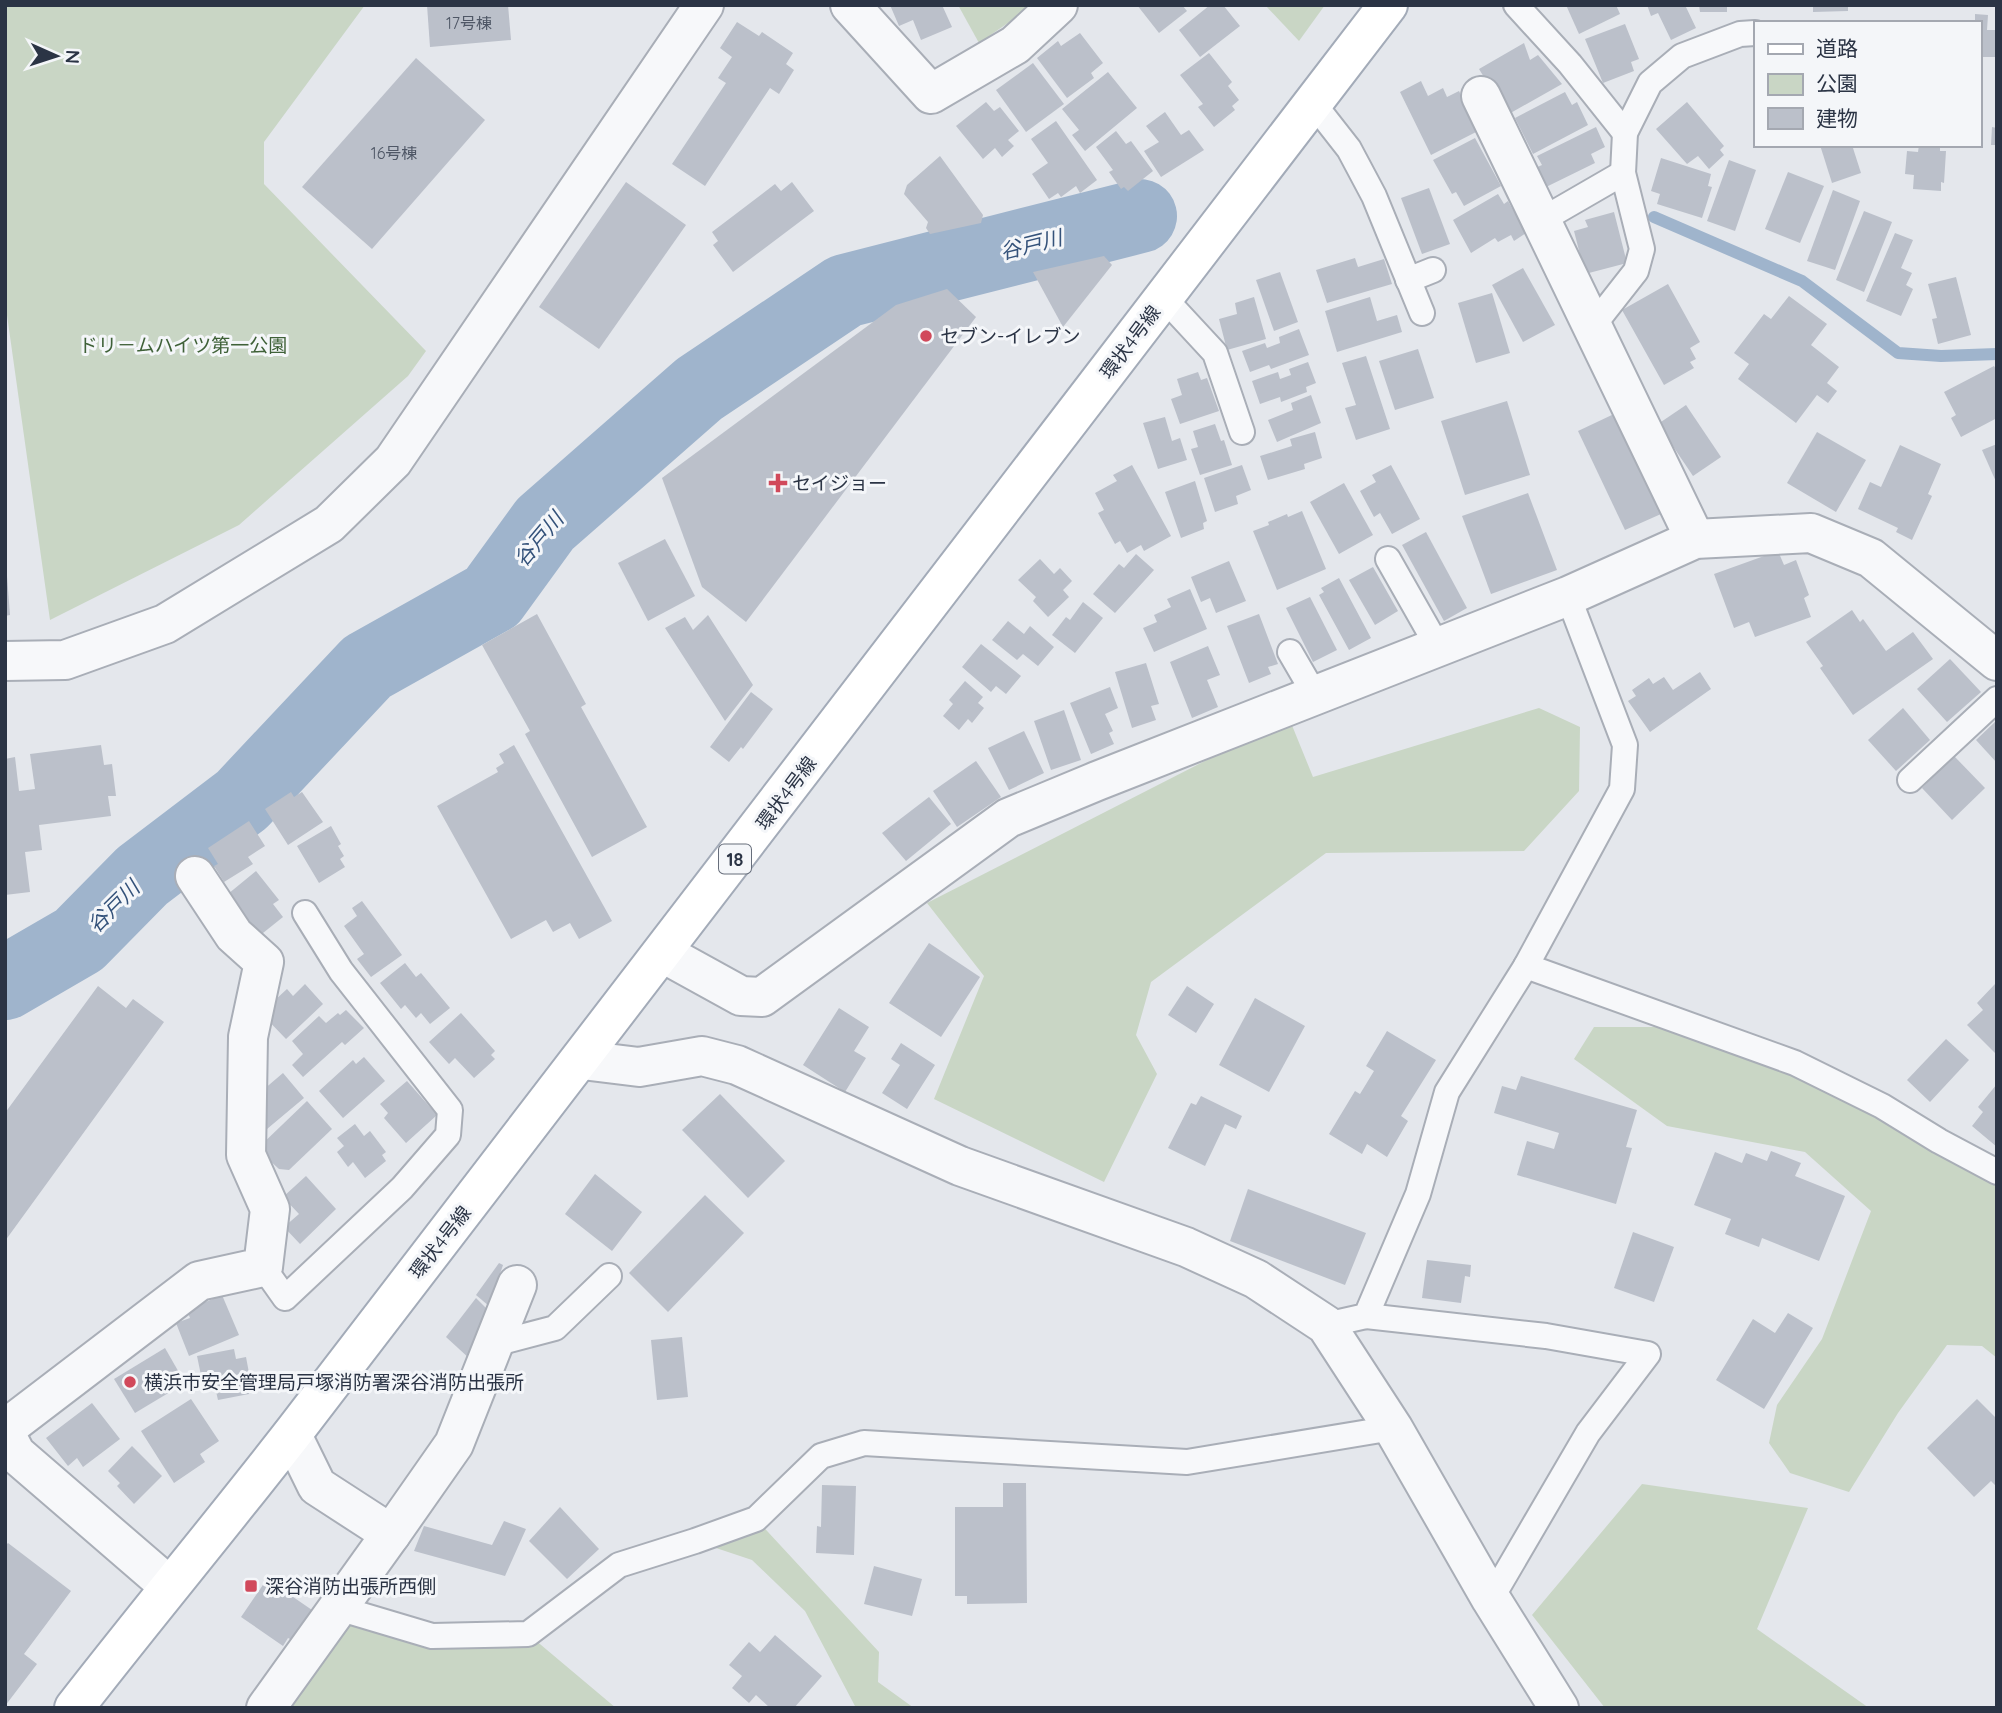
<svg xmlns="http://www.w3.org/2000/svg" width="2002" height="1713" viewBox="0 0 2002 1713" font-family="Quicksand,'Noto Sans JP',sans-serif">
<rect width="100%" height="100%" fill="#e4e7ec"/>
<g fill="#c9d6c5">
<path d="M5 5H365L264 142V184L426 351 408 376 239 525 50 620 5 301Z"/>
<path d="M958 5H1034L979 43Z"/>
<path d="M1265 5H1325L1299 41Z"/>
<path d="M1539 708 1580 727 1579 791 1524 851 1326 853 1151 982 1136 1035 1157 1074 1104 1182 934 1099 984 976 927 903 1289 718 1313 777Z"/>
<path d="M1594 1027H1662L1791 1069 1997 1179V1358L1982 1346 1947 1345 1898 1413 1849 1492 1790 1473 1769 1443 1777 1405 1822 1339 1871 1211 1805 1152 1667 1126 1574 1059Z"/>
<path d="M1642 1484 1808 1508 1757 1629 1869 1708H1605L1532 1615Z"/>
<path d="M756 1519 879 1652 878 1682 914 1708H856L805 1611 752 1560 695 1541Z"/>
<path d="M338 1608 432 1636 528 1634 616 1708H266Z"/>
</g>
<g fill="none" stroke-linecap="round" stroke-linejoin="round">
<path stroke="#9fb4cc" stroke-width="12" d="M1654 217 1802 281 1898 353 1941 356 1997 354"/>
<path stroke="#9fb4cc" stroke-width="74" d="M5 983 79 940 142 876 242 800 367 667 492 597 545 524 699 389 845 291 1140 216"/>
</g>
<g fill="#bbc0ca">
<path d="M427 5H508L511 40 430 47Z"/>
<path d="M890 5H942L952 27 921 40 913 20 899 26Z"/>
<path d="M1137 5H1182L1187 11 1159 33Z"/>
<path d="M1210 5H1223L1240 26 1200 57 1179 30Z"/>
<path d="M1566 5H1616L1620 14 1579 34Z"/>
<path d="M1647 5H1685L1696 28 1671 40 1658 13 1651 16Z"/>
<path d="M1699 5H1727V12H1700Z"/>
<path d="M1813 5H1848V11L1813 12Z"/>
<path d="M1975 14 1988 15 1987 30H1997V57H1979V23H1967V20H1975Z"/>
<path d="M737 22 759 36 762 32 793 53 786 64 794 70 779 94 770 88 705 186 672 164 726 83 718 78 732 57 720 48Z"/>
<path d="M1625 24 1639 59 1631 62 1634 71 1603 83 1585 39Z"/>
<path d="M1080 33 1103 63 1091 73 1094 78 1067 98 1037 58 1058 41 1061 46Z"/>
<path d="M1524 43 1530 60 1538 55 1562 84 1507 115 1479 69Z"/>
<path d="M1209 53 1232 82 1228 86 1239 100 1232 106 1235 110 1214 127 1198 107 1203 104 1180 75Z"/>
<path d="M416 58 485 120 372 249 302 187Z"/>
<path d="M1033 63 1064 104 1026 132 996 90Z"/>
<path d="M1108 72 1137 108 1085 151 1072 135 1079 130 1062 109Z"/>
<path d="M1421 81 1428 96 1443 88 1447 97 1459 91 1478 131 1431 155 1400 92Z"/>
<path d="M1565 92 1572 105 1577 102 1588 125 1533 154 1515 118Z"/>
<path d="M986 102 994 111 1000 107 1019 131 1008 140 1014 146 1002 157 995 148 983 159 956 126Z"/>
<path d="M1687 102 1724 146 1720 150 1724 155 1709 169 1698 156 1687 164 1656 129Z"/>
<path d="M1165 112 1181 135 1189 130 1204 150 1161 177 1144 151 1159 142 1146 126Z"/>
<path d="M1056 121 1097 180 1080 193 1076 186 1061 197 1058 193 1049 199 1032 174 1048 163 1031 139Z"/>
<path d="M1596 127 1605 147 1591 154 1595 163 1542 189 1533 169 1542 165 1537 156Z"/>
<path d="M1992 127 1997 128V145H1991Z"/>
<path d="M1116 131 1126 144 1131 141 1153 171 1128 191 1124 187 1121 189 1109 172 1113 170 1096 147Z"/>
<path d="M1475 138 1501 186 1464 206 1456 192 1452 194 1433 160Z"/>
<path d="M1820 145H1852L1861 173 1832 183Z"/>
<path d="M1919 145H1940V151H1946L1944 183 1941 182V191L1913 189 1914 175 1905 174 1907 151 1918 152Z"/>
<path d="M940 156 983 215 981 223 930 234 926 228 928 222 904 194 907 185Z"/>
<path d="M1661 158 1711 174 1708 186 1712 187 1702 218 1657 204 1660 194 1651 191Z"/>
<path d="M1729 160 1756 170 1735 231 1707 221Z"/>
<path d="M1788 172 1824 186 1800 243 1765 229Z"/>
<path d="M626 182 686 225 599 349 539 307Z"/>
<path d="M792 182 814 211 733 272 713 245 718 241 712 232 775 184 781 191Z"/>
<path d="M1429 188 1450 244 1422 254 1401 198Z"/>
<path d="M1833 190 1860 201 1835 270 1807 261Z"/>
<path d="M1498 194 1504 204 1508 201 1526 233 1514 241 1511 235 1498 242 1495 238 1471 253 1453 220Z"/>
<path d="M1864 211 1892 222 1864 292 1836 280Z"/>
<path d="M1614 212 1627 263 1585 274 1574 231 1588 227 1585 220Z"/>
<path d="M1895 233 1913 240 1901 268 1912 273 1906 285 1913 289 1901 316 1866 301Z"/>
<path d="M1104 256 1112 265 1063 327 1033 272Z"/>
<path d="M1355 258 1358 267 1384 259 1392 284 1327 303 1316 270Z"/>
<path d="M1523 268 1555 325 1523 342 1492 285Z"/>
<path d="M1280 272 1298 322 1274 331 1256 280Z"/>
<path d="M1956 277 1971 335 1938 344 1932 319 1937 318 1928 284Z"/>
<path d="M1668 284 1700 342 1690 348 1696 359 1690 362 1694 368 1664 385 1622 310Z"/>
<path d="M947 289 976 317 746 622 702 587 662 478 896 305Z"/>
<path d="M1492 293 1510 353 1476 363 1458 303Z"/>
<path d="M1789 296 1827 324 1811 345 1839 367 1827 383 1837 391 1828 403 1817 395 1796 423 1738 379 1749 364 1734 353 1764 314 1771 319Z"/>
<path d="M1254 297 1266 339 1227 350 1219 319 1237 314 1235 303Z"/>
<path d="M1370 297 1377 321 1397 315 1402 332 1337 352 1325 311Z"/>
<path d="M1299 329 1309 355 1271 369 1269 365 1250 372 1242 351 1265 343 1267 348 1280 343 1279 337Z"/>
<path d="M1418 349 1434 398 1395 410 1379 361Z"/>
<path d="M1366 356 1390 429 1356 440 1345 408 1356 405 1342 363Z"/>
<path d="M1308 362 1316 383 1306 387 1307 392 1281 402 1280 397 1260 404 1252 381 1278 372 1280 379 1291 375 1289 369Z"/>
<path d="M1994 366 1997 371V418L1961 437 1951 418 1956 415 1944 392Z"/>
<path d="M1198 372 1201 380 1207 378 1219 411 1180 424 1171 399 1182 395 1177 379Z"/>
<path d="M1311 395 1321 423 1277 442 1268 420 1293 410 1291 403Z"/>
<path d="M1507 401 1530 475 1465 495 1441 421Z"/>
<path d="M1686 405 1721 457 1693 476 1658 424Z"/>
<path d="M1614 414 1661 514 1625 530 1578 431Z"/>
<path d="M1165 417 1172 441 1180 438 1187 460 1158 469 1143 423Z"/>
<path d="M1215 424 1221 441 1224 440 1232 465 1200 475 1191 449 1198 447 1193 431Z"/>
<path d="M1315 432 1322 458 1304 464 1305 469 1268 480 1260 456 1292 446 1290 439Z"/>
<path d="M1817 432 1866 460 1836 512 1787 483Z"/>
<path d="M1997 444V484L1982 450Z"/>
<path d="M1900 445 1941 464 1928 494 1932 496 1912 540 1896 532 1898 528 1858 509 1870 482 1881 487Z"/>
<path d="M1132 465 1171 536 1144 551 1141 545 1127 553 1120 541 1115 544 1098 513 1104 510 1095 493 1117 481 1113 475Z"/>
<path d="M1242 465 1251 490 1236 496 1238 504 1215 512 1204 478Z"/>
<path d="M1391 465 1420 519 1392 534 1380 513 1374 517 1360 491 1376 482 1372 475Z"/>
<path d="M1195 481 1207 521 1203 523 1204 529 1181 538 1165 492Z"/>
<path d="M1344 483 1373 535 1339 554 1310 502Z"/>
<path d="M1528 493 1557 570 1491 594 1462 516Z"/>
<path d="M1302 511 1326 569 1277 590 1253 531 1269 525 1268 522 1287 514 1288 517Z"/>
<path d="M1426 532 1467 608 1444 621 1402 545Z"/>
<path d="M665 539 695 596 648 621 618 563Z"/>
<path d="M1778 551 1784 565 1796 560 1809 595 1804 598 1811 617 1755 637 1749 622 1734 628 1714 574Z"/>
<path d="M1136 554 1154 570 1115 613 1093 594 1119 564 1124 568Z"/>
<path d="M1040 559 1054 574 1060 568 1072 581 1063 590 1069 597 1048 617 1033 601 1036 597 1018 580Z"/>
<path d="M1229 561 1246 601 1216 613 1210 598 1201 602 1191 577Z"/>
<path d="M1373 567 1398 611 1375 625 1349 580Z"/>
<path d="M5 576H7L10 615 5 616Z"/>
<path d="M1339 578 1371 638 1349 650 1319 595 1324 592 1321 588Z"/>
<path d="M1190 589 1207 629 1154 652 1143 628 1157 622 1154 615 1171 607 1167 599Z"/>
<path d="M1310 597 1337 650 1313 662 1286 608Z"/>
<path d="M1083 602 1103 618 1075 653 1052 635 1066 617 1070 620Z"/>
<path d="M1852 610 1860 622 1863 619 1886 651 1913 632 1933 659 1853 715 1820 668 1823 666 1806 642Z"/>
<path d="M537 614 586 704 581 707 647 827 592 857 525 734 530 731 482 645Z"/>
<path d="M1259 614 1278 664 1268 667 1271 674 1249 683 1227 626Z"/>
<path d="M708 615 753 685 725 721 665 628 685 617 693 630Z"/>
<path d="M1008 621 1024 634 1030 626 1054 647 1038 666 1023 654 1017 660 992 640Z"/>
<path d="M981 644 1021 676 1006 694 996 686 991 692 962 667Z"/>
<path d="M1208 646 1220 675 1207 680 1218 707 1192 718 1170 662Z"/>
<path d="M1950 659 1981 692 1947 722 1917 689Z"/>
<path d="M1146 663 1159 704 1151 706 1156 720 1132 728 1115 672Z"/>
<path d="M1700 672 1711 689 1650 732 1628 701 1636 696 1632 690 1649 678 1653 684 1664 677 1673 690Z"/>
<path d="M965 681 983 697 978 703 984 708 972 723 968 719 959 730 943 716 953 704 949 700Z"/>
<path d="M1110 687 1118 708 1105 714 1113 731 1109 733 1114 744 1091 754 1070 703Z"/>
<path d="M751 692 773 709 743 749 741 747 729 762 710 747Z"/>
<path d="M1903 708 1930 740 1896 771 1868 740Z"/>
<path d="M1064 710 1081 760 1051 770 1034 721Z"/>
<path d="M1997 720V763L1976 740Z"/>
<path d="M1024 731 1044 773 1009 790 988 748Z"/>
<path d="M101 745 104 765 112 764 116 796H108L111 816 39 825 42 850 25 852 30 892 5 895V759L15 757 19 791 35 789 30 754Z"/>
<path d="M514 745 612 921 579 939 570 923 553 932 546 920 511 939 437 806 498 772 496 768 504 763 499 754Z"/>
<path d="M1954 756 1985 788 1952 820 1922 788Z"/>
<path d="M976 761 1001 797 957 827 933 791Z"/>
<path d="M291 792 294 797 302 792 323 822 288 845 265 809Z"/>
<path d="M929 797 951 824 906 861 882 833Z"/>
<path d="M249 821 265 846 248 857 253 864 224 882 214 866 218 864 208 848Z"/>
<path d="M331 826 341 844 338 846 344 856 340 859 345 867 319 883 297 846Z"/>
<path d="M256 871 279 900 273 904 283 917 258 937 228 894Z"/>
<path d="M362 901 402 955 371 977 357 959 364 954 344 926 357 916 352 908Z"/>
<path d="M929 943 980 977 941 1037 889 1003Z"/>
<path d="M405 963 416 977 421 973 450 1008 430 1024 421 1013 416 1018 405 1005 401 1009 380 983Z"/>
<path d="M305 984 323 1004 286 1039 261 1013 287 989 293 996Z"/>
<path d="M1995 984 1997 986V1055L1967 1025 1983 1010 1977 1003Z"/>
<path d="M98 986 126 1008 133 999 164 1022 5 1241V1113Z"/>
<path d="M1187 986 1214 1004 1196 1033 1168 1015Z"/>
<path d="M1255 998 1305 1026 1269 1092 1219 1065Z"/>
<path d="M839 1008 869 1027 854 1051 866 1058 845 1092 803 1065Z"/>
<path d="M346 1010 364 1028 345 1045 342 1042 303 1077 292 1065 303 1054 292 1041 319 1016 326 1023 338 1013 340 1015Z"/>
<path d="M461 1013 495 1051 491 1055 495 1059 474 1078 455 1058 449 1064 429 1042Z"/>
<path d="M1387 1031 1436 1060 1401 1116 1408 1121 1387 1157 1367 1144 1362 1154 1329 1134 1355 1091 1360 1094 1374 1071 1366 1066Z"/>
<path d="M1946 1039 1969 1060 1930 1102 1907 1080Z"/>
<path d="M901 1043 935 1065 907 1109 882 1093 900 1065 891 1059Z"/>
<path d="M364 1057 385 1081 343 1118 319 1091 353 1060 356 1064Z"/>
<path d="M283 1073 304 1098 267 1129 256 1116 267 1107 256 1096Z"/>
<path d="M1521 1076 1637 1110 1626 1147 1632 1148 1616 1204 1517 1175 1527 1141 1554 1149 1559 1133 1494 1113 1502 1086 1516 1090Z"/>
<path d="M407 1081 437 1115 406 1143 384 1118 388 1113 380 1104Z"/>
<path d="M1997 1084V1147L1972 1126 1983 1112 1978 1107Z"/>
<path d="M720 1094 785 1161 748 1198 682 1130Z"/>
<path d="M1201 1096 1242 1116 1236 1129 1225 1124 1205 1166 1168 1148 1191 1103 1196 1105Z"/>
<path d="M307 1101 332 1129 289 1170 279 1169 257 1149Z"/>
<path d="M355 1124 364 1136 370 1131 386 1152 382 1155 386 1161 365 1178 353 1162 348 1167 337 1152 344 1146 337 1138Z"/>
<path d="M1771 1151 1801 1163 1795 1176 1845 1196 1819 1261 1762 1238 1759 1247 1725 1234 1731 1219 1694 1205 1715 1152 1742 1163 1746 1153 1767 1161Z"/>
<path d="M595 1174 642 1212 612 1251 565 1214Z"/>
<path d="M306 1176 336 1209 300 1244 284 1227 299 1214 283 1197Z"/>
<path d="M1248 1189 1366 1233 1345 1285 1230 1241Z"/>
<path d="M705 1195 744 1233 668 1312 629 1273Z"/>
<path d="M1633 1232 1674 1247 1654 1302 1614 1288Z"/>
<path d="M1427 1260 1471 1265 1470 1277 1465 1276 1461 1303 1422 1298Z"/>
<path d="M499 1263 503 1265 489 1306 476 1295Z"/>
<path d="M222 1295 239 1335 189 1356 176 1323 190 1318 187 1310Z"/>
<path d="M476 1298 487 1309 470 1359 446 1337Z"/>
<path d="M1788 1313 1813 1328 1764 1409 1716 1380 1753 1319 1775 1333Z"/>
<path d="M682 1337 688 1397 657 1400 651 1340Z"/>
<path d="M165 1348 185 1383 135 1413 114 1379Z"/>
<path d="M234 1349 236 1359 246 1357 249 1373 244 1374 249 1394 218 1400 214 1383 203 1385 197 1356Z"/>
<path d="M191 1399 219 1441 200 1454 205 1462 174 1483 141 1431Z"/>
<path d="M1977 1399 1997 1419V1487L1991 1481 1974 1497 1927 1448Z"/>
<path d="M92 1403 120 1439 83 1467 77 1458 68 1466 46 1438Z"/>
<path d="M132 1446 162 1476 134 1504 117 1486 120 1483 108 1471Z"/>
<path d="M1003 1483H1026L1027 1603 967 1604V1596H955V1507H1003Z"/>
<path d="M822 1485 856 1486 854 1555 816 1553 817 1526 821 1527Z"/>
<path d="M560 1507 599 1549 567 1579 529 1541Z"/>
<path d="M504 1521 526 1529 505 1576 414 1551 424 1526 492 1545Z"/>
<path d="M8 1543 71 1591 24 1654 37 1664 5 1706V1546Z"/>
<path d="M874 1566 922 1579 912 1616 864 1604Z"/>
<path d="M267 1579 312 1610 292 1640 288 1638 283 1646 241 1617Z"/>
<path d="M775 1635 822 1676 794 1708H770L756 1695 749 1703 732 1688 742 1676 729 1665 749 1642 760 1652Z"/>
</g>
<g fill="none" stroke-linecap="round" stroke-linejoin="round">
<defs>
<g id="service">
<path d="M1516 5 1570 64 1625 133"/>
<path d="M1313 103 1349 149 1374 196 1422 313"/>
<path d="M1540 221 1623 173"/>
<path d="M1408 280 1433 270"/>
<path d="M1164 298 1215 353 1242 432"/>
<path d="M1592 327 1636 271 1642 249 1623 173 1625 133 1650 83 1682 56 1740 34 1755 33"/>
<path d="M1388 559 1438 647"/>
<path d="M1290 652 1315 695"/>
<path d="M1910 780 1997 699"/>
<path d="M1526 966 1795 1063 1882 1106 1939 1141 1997 1172"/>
<path d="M263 1267 285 1298 402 1188 448 1135 450 1110 341 971 305 913"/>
<path d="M1366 1316 1546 1336 1648 1354 1588 1433 1491 1599"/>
<path d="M1326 1325 1366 1316 1418 1194 1447 1092 1526 966 1622 789 1625 745 1568 596"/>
<path d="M494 1344 555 1328 609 1276"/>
<path d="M338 1608 432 1636 528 1634 619 1565 695 1541 756 1519 821 1456 864 1443 1187 1462 1393 1428"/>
</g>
<g id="minor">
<path d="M850 5 931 94 1015 45 1058 5"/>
<path d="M1481 96 1695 539"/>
<path d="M5 661 65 660 165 624 329 524 393 461 704 5"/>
<path d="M582 1060 639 1067 702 1056 737 1065 960 1166 1186 1247 1256 1279 1326 1325 1393 1428 1491 1599 1559 1708"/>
<path d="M5 1429 199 1281 263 1267 270 1209 246 1155 248 1037 264 962 234 935 195 876"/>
<path d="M5 1433 16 1454 169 1586"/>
<path d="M391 1534 454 1444 517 1285"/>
<path d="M266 1708 391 1534 317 1486 292 1435"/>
</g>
<path id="tertiary" d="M663 953 741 996 762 997 1008 818 1097 781 1568 596 1695 539 1811 533 1871 558 1997 661"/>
<path id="primary" d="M74 1708C147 1614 223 1523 296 1429 663 957 1024 480 1388 5"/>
</defs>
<use href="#service" stroke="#a9aeb7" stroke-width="28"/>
<use href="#minor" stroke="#a9aeb7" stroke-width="42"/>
<use href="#tertiary" stroke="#a9aeb7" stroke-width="42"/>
<use href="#primary" stroke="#a3abb8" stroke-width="42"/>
<use href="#service" stroke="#f7f8fa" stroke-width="24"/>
<use href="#minor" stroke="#f7f8fa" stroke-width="38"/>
<use href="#tertiary" stroke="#f7f8fa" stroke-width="38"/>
<use href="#primary" stroke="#fff" stroke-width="38"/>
</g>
<g fill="#d1495b" stroke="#f4f6f9" stroke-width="2.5">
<circle cx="926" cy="336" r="7"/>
<path d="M774.5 472.5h7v7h7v7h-7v7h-7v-7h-7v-7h7z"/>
<circle cx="130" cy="1382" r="7"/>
<rect x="244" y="1579" width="14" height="14" rx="3.5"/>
</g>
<g text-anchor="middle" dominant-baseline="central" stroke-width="6" stroke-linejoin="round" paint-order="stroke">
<g font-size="16" fill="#4f5766">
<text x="469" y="23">17号棟</text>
<text x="394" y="153">16号棟</text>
</g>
<rect fill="#f4f6f9" stroke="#676e7b" stroke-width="2" x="719" y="844.5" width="32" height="29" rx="5"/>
<g font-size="18" font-weight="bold" fill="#2b3445">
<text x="735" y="859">18</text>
</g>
<g font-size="19" fill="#2b3445" stroke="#f4f6f9" text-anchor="start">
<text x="940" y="336">セブン-イレブン</text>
<text x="792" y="483">セイジョー</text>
<text x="144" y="1382">横浜市安全管理局戸塚消防署深谷消防出張所</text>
<text x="265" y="1586">深谷消防出張所西側</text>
</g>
<g font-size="19" fill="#2b3445" stroke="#f4f6f9">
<text transform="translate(1130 342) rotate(-53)">環状4号線</text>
<text transform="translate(786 793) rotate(-53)">環状4号線</text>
<text transform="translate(440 1242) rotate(-52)">環状4号線</text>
</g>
<g font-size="19" fill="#3f6138" stroke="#f4f6f9">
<text x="183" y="345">ドリ－ムハイツ第一公園</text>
</g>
<g font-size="21" font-style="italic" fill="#34527a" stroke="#f4f6f9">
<text transform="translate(1031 244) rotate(-14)">谷戸川</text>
<text transform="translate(538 539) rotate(-50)">谷戸川</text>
<text transform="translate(113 906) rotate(-45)">谷戸川</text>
</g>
</g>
<rect width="2002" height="1713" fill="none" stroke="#2b3445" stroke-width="14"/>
<rect x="1754" y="21" width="228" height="126" fill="#f4f6f9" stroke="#a4a8b1" stroke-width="2"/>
<rect x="1768" y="44" width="35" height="10" fill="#ffffff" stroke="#a4a8b1" stroke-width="2"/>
<text x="1816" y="56" font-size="21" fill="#2b3445">道路</text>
<rect x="1768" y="74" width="35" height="21" fill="#c9d6c5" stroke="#a4a8b1" stroke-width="2"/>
<text x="1816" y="91" font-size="21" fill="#2b3445">公園</text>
<rect x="1768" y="108" width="35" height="21" fill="#bbc0ca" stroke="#a4a8b1" stroke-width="2"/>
<text x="1816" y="126" font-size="21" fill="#2b3445">建物</text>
<g transform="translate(56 56) rotate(93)" stroke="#f4f6f9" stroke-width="5" paint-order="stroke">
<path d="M0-5L12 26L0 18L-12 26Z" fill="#2b3445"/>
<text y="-10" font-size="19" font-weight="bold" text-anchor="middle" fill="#2b3445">N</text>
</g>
</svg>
